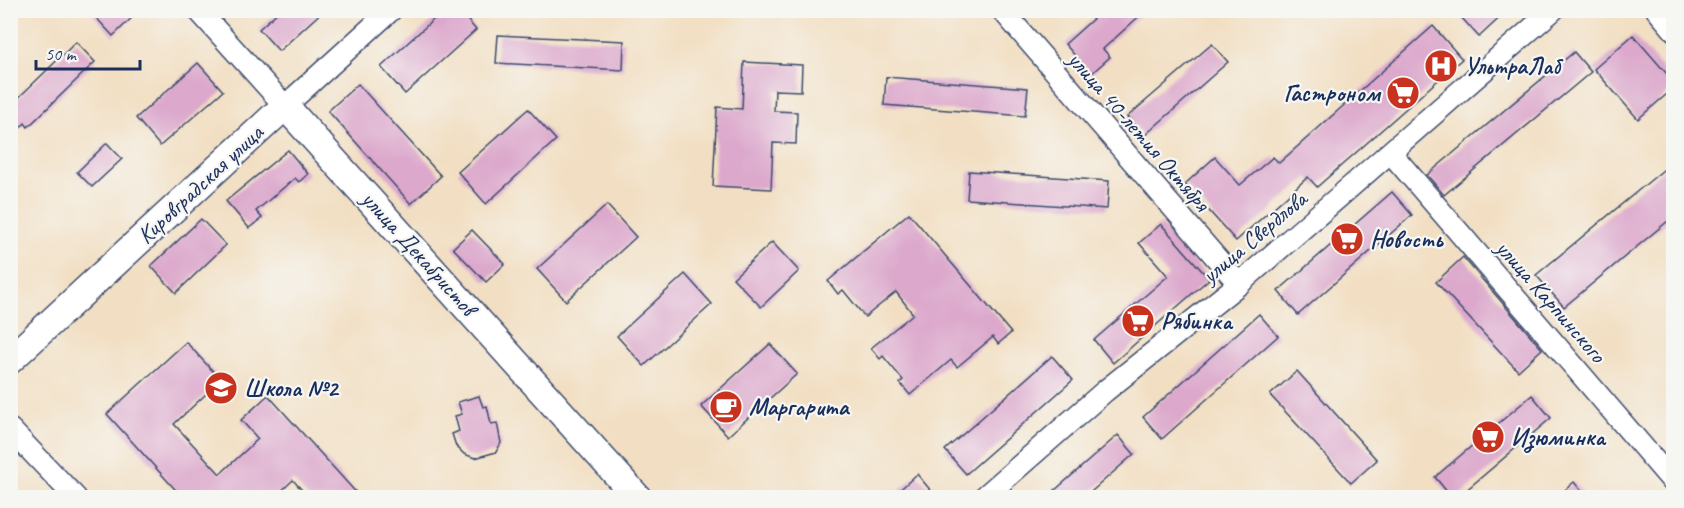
<svg xmlns="http://www.w3.org/2000/svg" width="1684" height="508" viewBox="0 0 1684 508" font-family="Caveat,sans-serif">
<rect width="100%" height="100%" fill="#f6f6f2"/>
<filter id="ink" filterUnits="userSpaceOnUse"><feTurbulence type="fractalNoise" baseFrequency=".0167" numOctaves="2"/><feDisplacementMap in="SourceGraphic" scale="12" xChannelSelector="R" yChannelSelector="G"/><feConvolveMatrix kernelMatrix="1 2 1 2 8 2 1 2 1" color-interpolation-filters="sRGB"/></filter>
<filter id="wash" filterUnits="userSpaceOnUse"><feTurbulence type="fractalNoise" baseFrequency=".008" numOctaves="4" result="noise"/><feDisplacementMap in="SourceGraphic" scale="24" xChannelSelector="R" yChannelSelector="G"/><feGaussianBlur stdDeviation="1.35" result="paint"/><feColorMatrix in="noise" values="0 0 0 0 0 0 0 0 0 0 0 0 0 0 0 0 0 1.4 0 .05"/><feComposite in="paint" operator="in"/></filter>
<g filter="url(#wash)">
<rect width="100%" height="100%" fill="#f2dfc3"/>
<g id="blocks">
<g fill="#dca8cc">
<path d="M89 10H140L113 36Z"/>
<path d="M280 10H324L279 51 259 29Z"/>
<path d="M444 10H459L476 30 405 94 381 67Z"/>
<path d="M1103 10H1146L1103 49 1110 57 1091 74 1065 44Z"/>
<path d="M1468 10H1508L1479 37 1461 17Z"/>
<path d="M1433 26 1462 59 1317 187 1308 177 1236 241 1185 184 1215 157 1240 185 1273 157 1279 163Z"/>
<path d="M498 35 624 41 623 70 496 63Z"/>
<path d="M1633 35 1674 82V88L1638 119 1594 69Z"/>
<path d="M76 42 95 62 28 127 25 123 10 137V106Z"/>
<path d="M1212 44 1228 62 1144 136 1127 117Z"/>
<path d="M1574 52 1591 72 1444 195 1427 175Z"/>
<path d="M744 62 802 65 801 91 775 90 774 111 797 112 796 144 773 143 771 189 713 186 717 107 742 109Z"/>
<path d="M198 63 223 91 160 146 136 118Z"/>
<path d="M886 77 1028 88 1025 116 884 105Z"/>
<path d="M358 84 441 176 411 204 328 111Z"/>
<path d="M528 109 556 140 486 204 458 172Z"/>
<path d="M107 143 122 159 92 187 77 172Z"/>
<path d="M288 150 308 174 299 182 295 178 256 211 262 218 249 228 226 201Z"/>
<path d="M1674 161V216L1564 307 1536 275Z"/>
<path d="M969 171 1109 181 1107 209 967 199Z"/>
<path d="M1392 192 1412 215 1298 315 1278 291Z"/>
<path d="M607 205 636 237 566 301 537 269Z"/>
<path d="M909 213 1011 333 998 344 993 337 957 367 951 360 910 395 900 383 903 380 883 356 880 359 871 348 913 314 896 292 865 317 843 290 838 294 828 281Z"/>
<path d="M201 219 226 245 176 293 151 266Z"/>
<path d="M1161 224 1209 279 1113 363 1094 340 1168 276 1139 243Z"/>
<path d="M472 230 505 264 486 282 453 248Z"/>
<path d="M772 242 799 271 761 307 733 278Z"/>
<path d="M1463 257 1542 349 1518 371 1436 282Z"/>
<path d="M685 274 712 304 644 366 617 336Z"/>
<path d="M1259 314 1278 336 1162 439 1143 417Z"/>
<path d="M186 342 221 380 174 424 220 474 258 439 241 420 268 395 361 498H309L293 480 274 498H183L107 414Z"/>
<path d="M770 344 797 374 728 436 701 406Z"/>
<path d="M1052 356 1073 380 966 474 945 450Z"/>
<path d="M1297 371 1377 460 1351 483 1270 395Z"/>
<path d="M1532 395 1551 418 1457 498H1452L1435 477Z"/>
<path d="M479 396 483 407 487 406 491 424 497 423 501 443 496 452 475 458 464 454 456 446 452 434 459 431 455 416 462 414 458 402Z"/>
<path d="M1118 435 1134 454 1084 498H1046Z"/>
<path d="M917 474 937 498H891Z"/>
<path d="M1574 482 1587 498H1556Z"/>
</g>
</g>
</g>
<g filter="url(#ink)">
<use href="#blocks" fill-opacity="0" stroke="#3b496d" stroke-width="1.5"/>
<g fill="none" stroke-linecap="round" stroke-linejoin="round">
<defs>
<g id="minor">
<path d="M198 10 285 106 391 10"/>
<path d="M1002 10 1239 284"/>
<path d="M1657 10 1674 30"/>
<path d="M1391 153 1674 483"/>
<path d="M10 429 76 498"/>
<path d="M983 498 1105 391 1239 284 1553 10"/>
</g>
<path id="major" d="M10 360 285 106 638 498"/>
</defs>
<use href="#minor" stroke="#3b496d" stroke-width="24"/>
<use href="#major" stroke="#3b496d" stroke-width="30"/>
<use href="#minor" stroke="#fff" stroke-width="21"/>
<use href="#major" stroke="#fff" stroke-width="27"/>
</g>
</g>
<defs>
<symbol id="hospital-disc" viewBox="-11 -11 22 22"><circle r="9.5" fill="#c8321e" stroke="#f6f6f2"/><path d="M-5-5h3v3.5h4V-5h3V5h-3V1.5h-4V5h-3Z" fill="#fff"/></symbol>
<symbol id="supermarket-disc" viewBox="-11 -11 22 22"><circle r="9.5" fill="#c8321e" stroke="#f6f6f2"/><path d="M-6-5.5h2.5l.6 2H6L4.5 2H-2.5L-4.4-4H-6ZM-1.5 3.2a1.3 1.3 0 1 0 .1 0ZM3 3.2a1.3 1.3 0 1 0 .1 0Z" fill="#fff"/></symbol>
<symbol id="school-disc" viewBox="-11 -11 22 22"><circle r="9.5" fill="#c8321e" stroke="#f6f6f2"/><path d="M0-5L7-2L0 1L-7-2ZM-4 1L0 2.5L4 1V4Q0 6-4 4Z" fill="#fff"/></symbol>
<symbol id="cafe-disc" viewBox="-11 -11 22 22"><circle r="9.5" fill="#c8321e" stroke="#f6f6f2"/><path d="M-5.5-4.5H6V0H3Q3 3.5 0 3.5H-2.5Q-5.5 3.5-5.5 0ZM3-3.2v2h1.7v-2ZM-6 4.5H4V6H-6Z" fill="#fff"/></symbol>
</defs>
<g fill-rule="evenodd">
<use href="#hospital-disc" x="1422" y="47" width="38" height="38"/>
<use href="#supermarket-disc" x="1384" y="74" width="38" height="38"/>
<use href="#supermarket-disc" x="1328" y="220" width="38" height="38"/>
<use href="#supermarket-disc" x="1119" y="302" width="38" height="38"/>
<use href="#school-disc" x="202" y="369" width="38" height="38"/>
<use href="#cafe-disc" x="707" y="388" width="38" height="38"/>
<use href="#supermarket-disc" x="1469" y="418" width="38" height="38"/>
</g>
<g text-anchor="middle" dominant-baseline="central" stroke-width="4.5" stroke-linejoin="round" paint-order="stroke">
<g font-size="24" font-weight="bold" fill="#1b2f5e" stroke="#f6f6f2" text-anchor="start">
<text x="1464" y="66">УльтраЛаб</text>
<text x="1380" y="93" text-anchor="end">Гастроном</text>
<text x="1370" y="239">Новость</text>
<text x="1161" y="321">Рябинка</text>
<text x="244" y="388">Школа №2</text>
<text x="749" y="407">Маргарита</text>
<text x="1511" y="437">Изюминка</text>
</g>
<g font-size="24" fill="#1b2f5e" stroke="#f6f6f2">
<text transform="translate(1139 131) rotate(49)">улица 40-летия Октября</text>
<text transform="translate(200 184) rotate(-43)">Кировградская улица</text>
<text transform="translate(1254 237) rotate(-40)">улица Свердлова</text>
<text transform="translate(419 253) rotate(48)">улица Декабристов</text>
<text transform="translate(1551 301) rotate(49)">улица Карпинского</text>
</g>
</g>
<rect width="1684" height="508" fill="none" stroke="#f6f6f2" stroke-width="36"/>
<path d="M36 60v9h104v-9" fill="none" stroke="#1b2f5e" stroke-width="3"/>
<text x="45" y="60" font-size="18" fill="#1b2f5e" stroke="#f6f6f2" stroke-width="4.5" paint-order="stroke">50 m</text>
</svg>
